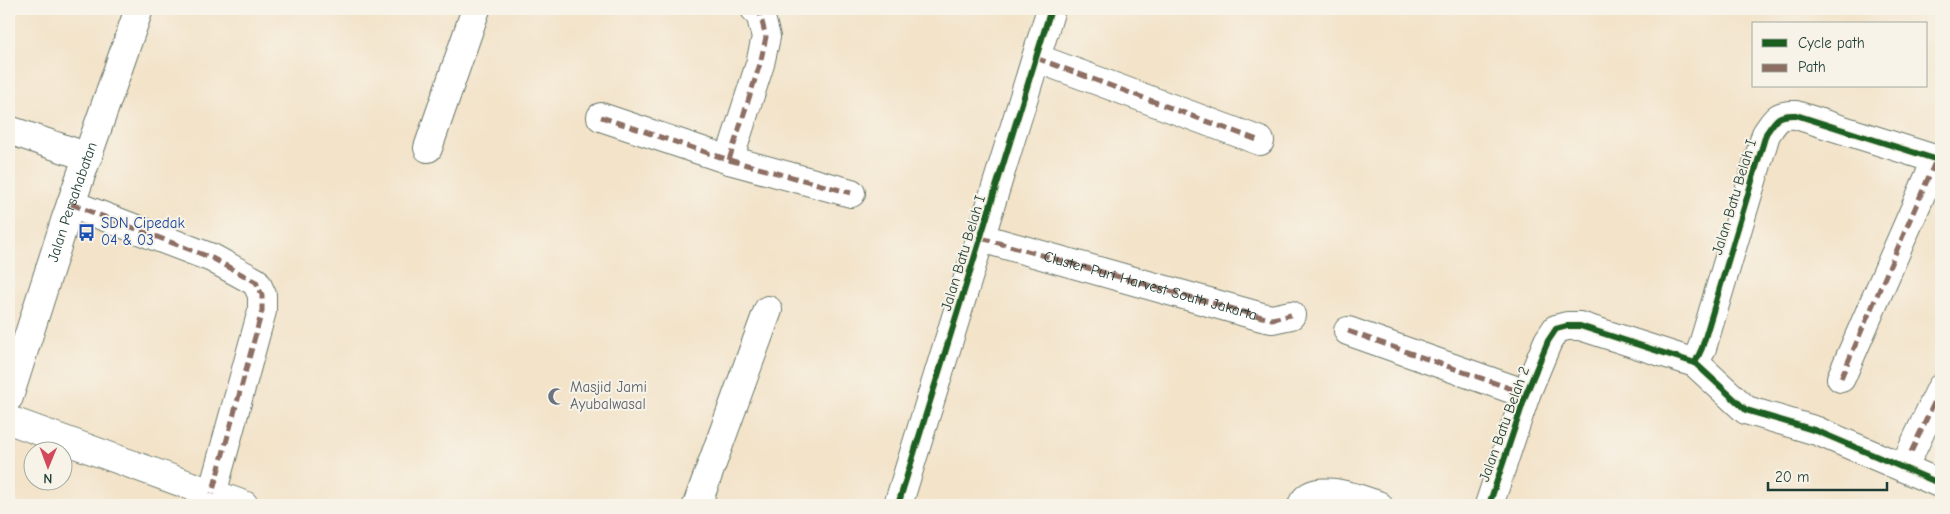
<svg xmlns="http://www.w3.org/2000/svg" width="1950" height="514" viewBox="0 0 1950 514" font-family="'Comic Neue',sans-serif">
<rect width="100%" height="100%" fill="#f7f3e8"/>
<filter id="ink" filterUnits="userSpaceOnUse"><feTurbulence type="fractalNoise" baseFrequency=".02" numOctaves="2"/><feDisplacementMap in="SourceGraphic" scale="10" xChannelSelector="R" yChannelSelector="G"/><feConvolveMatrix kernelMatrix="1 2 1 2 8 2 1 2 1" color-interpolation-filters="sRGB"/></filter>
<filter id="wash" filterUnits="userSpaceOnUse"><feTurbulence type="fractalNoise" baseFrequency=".0096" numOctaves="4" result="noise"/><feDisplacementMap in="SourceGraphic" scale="20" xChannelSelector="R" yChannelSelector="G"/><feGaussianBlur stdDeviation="1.12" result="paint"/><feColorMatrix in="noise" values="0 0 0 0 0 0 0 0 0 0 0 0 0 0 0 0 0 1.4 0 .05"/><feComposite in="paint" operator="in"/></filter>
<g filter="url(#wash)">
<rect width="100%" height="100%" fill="#f3e3c9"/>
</g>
<g filter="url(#ink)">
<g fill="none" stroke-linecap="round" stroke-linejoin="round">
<defs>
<g id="minor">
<path d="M1036 58 1260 141"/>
<path d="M601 117 729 160 851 193"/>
<path d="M9 130 88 157"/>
<path d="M428 148 476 9"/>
<path d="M729 160 760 64 766 37 760 14 755 9"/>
<path d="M71 204 212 258 256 282 262 295V311L212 494"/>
<path d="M981 238 1262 317 1272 319 1291 315"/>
<path d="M1348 331 1526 394"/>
<path d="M1695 363 1702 348 1766 134C1776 119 1778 114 1796 115L1941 161"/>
<path d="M1841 378 1936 160"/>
<path id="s1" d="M9 397 66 218 139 9"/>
<path d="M9 420 244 505"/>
<path d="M1911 452 1941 388"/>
<path d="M697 505 768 310"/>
<path d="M898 505 1051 9"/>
<path d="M1302 505C1313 480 1359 499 1378 505"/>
<path d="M1489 505 1526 394 1548 341 1556 329 1567 326H1580L1695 363 1746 410 1817 431 1941 484"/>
</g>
</defs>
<use href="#minor" stroke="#697768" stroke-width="30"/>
<use href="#minor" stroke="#fff" stroke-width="28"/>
<g stroke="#8d6e63" stroke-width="5" stroke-dasharray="10 5" stroke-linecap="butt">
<path d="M1036 58 1260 141"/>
<path d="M601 117 729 160 851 193"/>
<path d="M729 160 760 64 766 37 760 14 755 9"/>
<path d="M71 204 212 258 256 282 262 295V311L212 494"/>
<path id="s2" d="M981 238 1262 317 1272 319 1291 315"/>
<path d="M1348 331 1526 394"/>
<path d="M1841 378 1936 160"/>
<path d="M1911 452 1941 388"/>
</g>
<defs>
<g id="cycleway">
<path d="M1695 363 1702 348 1766 134C1776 119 1778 114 1796 115L1941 161"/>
<path d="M898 505 1051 9"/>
<path d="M1489 505 1526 394 1548 341 1556 329 1567 326H1580L1695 363 1746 410 1817 431 1941 484"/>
</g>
</defs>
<use href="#cycleway" stroke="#f7f3e8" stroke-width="9"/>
<use href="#cycleway" stroke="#1b5e20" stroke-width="6"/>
</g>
</g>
<defs>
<symbol id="bus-bare" viewBox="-9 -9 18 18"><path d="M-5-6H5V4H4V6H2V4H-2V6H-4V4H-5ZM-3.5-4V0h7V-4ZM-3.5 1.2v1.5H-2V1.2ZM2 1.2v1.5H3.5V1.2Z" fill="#1a4fb4" stroke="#f7f3e8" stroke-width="2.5" paint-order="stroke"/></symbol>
<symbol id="mosque-bare" viewBox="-9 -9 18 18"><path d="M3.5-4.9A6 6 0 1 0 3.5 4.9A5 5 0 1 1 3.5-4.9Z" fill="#6b7280" stroke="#f7f3e8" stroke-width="2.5" paint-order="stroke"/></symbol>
</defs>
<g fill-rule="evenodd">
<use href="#bus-bare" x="74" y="220" width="25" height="25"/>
<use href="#mosque-bare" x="544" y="384" width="25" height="25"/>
</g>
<g text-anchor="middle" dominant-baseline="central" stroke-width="4" stroke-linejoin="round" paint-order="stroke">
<g font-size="15" fill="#1f3d34" stroke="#f7f3e8">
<text transform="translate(1734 197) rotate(-73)">Jalan Batu Belah I</text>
<text stroke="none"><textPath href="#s1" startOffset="205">Jalan Persahabatan</textPath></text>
<text transform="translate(963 253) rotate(-73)">Jalan Batu Belah I</text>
<text stroke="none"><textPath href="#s2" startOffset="176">Cluster Puri Harvest South Jakarta</textPath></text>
<text transform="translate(1504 424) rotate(-70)">Jalan Batu Belah 2</text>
</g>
<g font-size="15" fill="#164399" stroke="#f7f3e8" text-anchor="start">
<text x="101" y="223">SDN Cipedak<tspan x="101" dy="17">04 &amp; 03</tspan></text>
</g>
<g font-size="15" fill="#5b616d" stroke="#f7f3e8" text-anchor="start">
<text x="570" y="387">Masjid Jami<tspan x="570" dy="17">Ayubalwasal</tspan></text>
</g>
</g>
<rect width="1950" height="514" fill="none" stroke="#f7f3e8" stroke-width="30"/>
<rect x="1752" y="22" width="175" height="65" fill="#f7f3e8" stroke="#a1aaa0"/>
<rect x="1762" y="39" width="25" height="8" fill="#1b5e20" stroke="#a1aaa0"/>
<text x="1798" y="48" font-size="15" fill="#1f3d34">Cycle path</text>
<rect x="1762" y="64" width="25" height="8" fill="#8d6e63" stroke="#a1aaa0"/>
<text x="1798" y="72" font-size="15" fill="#1f3d34">Path</text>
<g transform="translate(48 466) rotate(181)"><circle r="24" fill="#f7f3e8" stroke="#a1aaa0"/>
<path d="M0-4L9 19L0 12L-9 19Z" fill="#d1495b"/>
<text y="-8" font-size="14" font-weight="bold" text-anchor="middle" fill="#1f3d34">N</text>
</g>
<path d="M1768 482v8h119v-8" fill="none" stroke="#1f3d34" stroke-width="2.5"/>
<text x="1775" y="482" font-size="15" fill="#1f3d34" stroke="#f7f3e8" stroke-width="4" paint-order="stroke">20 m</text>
</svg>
